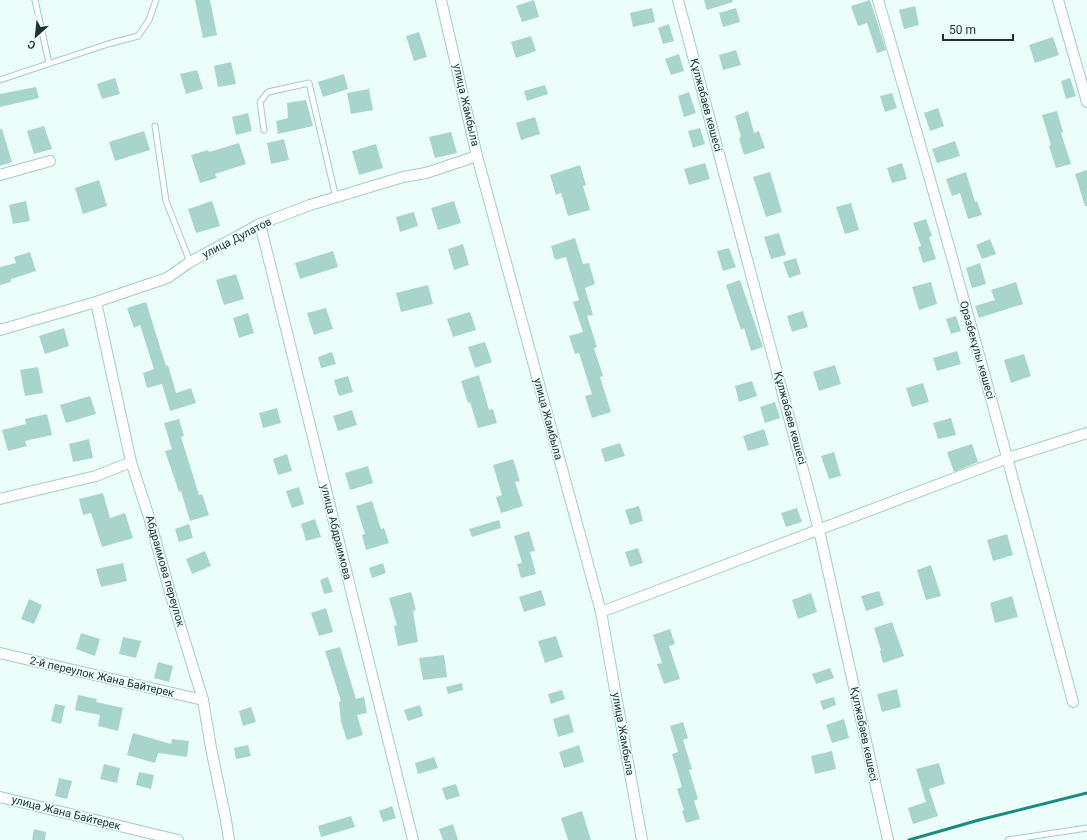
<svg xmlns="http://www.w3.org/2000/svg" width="1087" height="840" viewBox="0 0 1087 840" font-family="Roboto,sans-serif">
<rect width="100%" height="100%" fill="#ecfefa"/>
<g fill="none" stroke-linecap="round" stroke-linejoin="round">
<path stroke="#188d7d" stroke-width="3" d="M909 840 979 820 1087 793"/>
</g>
<g fill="#a8d5cb">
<path d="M195 0H210L217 35 203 38Z"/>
<path d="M534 0 539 17 522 22 516 6Z"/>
<path d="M704 0H732L733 2 707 10Z"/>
<path d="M870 0 886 50 877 53 867 23 858 26 851 6Z"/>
<path d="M915 6 919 25 904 29 899 10Z"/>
<path d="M652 8 655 22 633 27 630 13Z"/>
<path d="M736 8 740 22 723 27 719 13Z"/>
<path d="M669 24 674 41 663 44 658 28Z"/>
<path d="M419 32 427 57 414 61 406 36Z"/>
<path d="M531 36 536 51 516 58 511 42Z"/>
<path d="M1053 37 1059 55 1035 63 1029 45Z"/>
<path d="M736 50 741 65 723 70 719 55Z"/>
<path d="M679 54 684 71 671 75 665 59Z"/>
<path d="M231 62 236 84 218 87 214 66Z"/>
<path d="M197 70 203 89 186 94 180 74Z"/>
<path d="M344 74 348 89 323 97 318 82Z"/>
<path d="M115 78 120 94 102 99 97 84Z"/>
<path d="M1070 78 1076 96 1066 99 1061 81Z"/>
<path d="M545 85 548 94 527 101 524 91Z"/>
<path d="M36 87 39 98 0 107V94Z"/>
<path d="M369 89 373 110 351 114 347 93Z"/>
<path d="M689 92 696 113 684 117 678 96Z"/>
<path d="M892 93 897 108 885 112 880 96Z"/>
<path d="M306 100 313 126 278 134 276 121 288 118 287 103Z"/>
<path d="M938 108 944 126 930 131 924 113Z"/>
<path d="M748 111 754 133 759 131 765 148 744 155 739 138 741 137 735 116Z"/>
<path d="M1057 111 1063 132 1061 133 1071 164 1056 168 1049 146 1051 145 1042 115Z"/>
<path d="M248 113 252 131 236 135 232 117Z"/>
<path d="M535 117 540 134 521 140 516 123Z"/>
<path d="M44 126 52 149 34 154 27 131Z"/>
<path d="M700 128 705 144 693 148 688 131Z"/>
<path d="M0 129H2L12 162 0 166Z"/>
<path d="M144 131 150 150 115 161 109 142Z"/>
<path d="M451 132 457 153 435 158 429 137Z"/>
<path d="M284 139 289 160 271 164 267 143Z"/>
<path d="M955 141 960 156 937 163 932 149Z"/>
<path d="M239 143 246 164 215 174 217 178 200 183 191 155 208 150 209 152Z"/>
<path d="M376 144 383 168 359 175 352 151Z"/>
<path d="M705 163 710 179 689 185 684 169Z"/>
<path d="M902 163 907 179 892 183 887 168Z"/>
<path d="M580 165 586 185 583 186 590 210 568 216 561 193 556 195 550 175Z"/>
<path d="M1087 170V206H1085L1075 174Z"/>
<path d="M770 172 782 212 766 217 753 177Z"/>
<path d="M966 172 975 202 977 201 982 215 968 219 960 193 952 196 946 179Z"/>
<path d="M99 180 107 206 83 214 75 188Z"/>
<path d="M26 201 30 221 13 224 9 205Z"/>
<path d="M212 201 220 226 196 233 188 209Z"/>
<path d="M454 201 461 223 438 230 431 208Z"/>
<path d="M851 203 859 230 845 234 836 207Z"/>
<path d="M414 212 418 226 400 232 396 217Z"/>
<path d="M926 219 932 236 929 237 936 259 923 263 918 247 921 246 913 223Z"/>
<path d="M779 233 786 255 771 259 764 237Z"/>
<path d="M575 238 583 264 589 263 595 284 585 288 593 315 587 316 597 347 594 348 603 376 600 377 611 412 592 418 585 396 592 394 579 353 575 354 569 336 583 332 573 302 579 300 566 257 555 260 551 246Z"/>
<path d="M990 239 996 254 982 259 976 245Z"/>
<path d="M463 244 469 265 454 270 448 249Z"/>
<path d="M729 248 736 267 723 271 717 251Z"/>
<path d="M333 251 338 267 300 279 295 263Z"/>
<path d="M30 252 36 271 11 279V282L0 285V267L16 263 14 257Z"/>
<path d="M796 258 801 274 789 278 783 262Z"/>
<path d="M980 263 986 284 972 288 966 268Z"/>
<path d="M236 274 244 299 224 305 216 280Z"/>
<path d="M740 280 763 347 751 351 744 328 741 330 726 285Z"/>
<path d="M931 282 937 304 919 310 912 287Z"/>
<path d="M1016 282 1023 304 979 318 975 306 995 300 991 290Z"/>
<path d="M428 285 433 304 401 312 396 293Z"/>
<path d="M146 302 166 366 168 365 176 393 191 388 196 403 170 411 162 384 147 388 143 373 154 369 140 325 134 328 127 308Z"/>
<path d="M326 308 333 329 314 335 307 313Z"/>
<path d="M803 311 808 327 792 332 787 316Z"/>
<path d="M470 312 476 330 453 337 447 319Z"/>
<path d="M248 313 254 333 239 338 233 318Z"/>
<path d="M956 316 961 331 951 334 946 319Z"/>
<path d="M64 328 69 346 45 354 39 336Z"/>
<path d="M485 342 492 362 475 368 468 347Z"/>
<path d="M957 351 961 364 937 371 933 358Z"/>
<path d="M332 352 336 364 321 368 318 357Z"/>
<path d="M1024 354 1031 376 1011 383 1004 360Z"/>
<path d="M835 365 841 384 819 391 813 372Z"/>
<path d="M38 367 43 393 25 396 20 370Z"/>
<path d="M479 375 489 410 493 409 497 423 478 428 470 402 468 403 461 381Z"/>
<path d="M348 376 353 392 339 396 334 380Z"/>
<path d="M752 381 757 396 739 402 735 386Z"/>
<path d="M923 383 929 402 912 407 906 388Z"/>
<path d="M90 396 96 414 66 423 60 405Z"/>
<path d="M775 402 780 418 765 423 760 407Z"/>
<path d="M277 408 281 423 263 428 259 413Z"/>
<path d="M352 410 357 425 338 431 333 416Z"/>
<path d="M47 414 52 435 25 441 27 446 8 451 2 430 26 424 25 419Z"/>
<path d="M951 418 956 435 938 439 933 423Z"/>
<path d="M179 419 184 436 181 437 199 495 202 494 209 515 190 521 181 491 179 492 165 451 172 449 164 423Z"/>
<path d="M764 429 769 445 748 451 743 436Z"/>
<path d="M89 439 93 458 73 462 69 444Z"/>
<path d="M620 443 625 456 605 462 601 449Z"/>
<path d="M972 444 978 462 954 472 947 452Z"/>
<path d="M834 452 841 476 829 479 821 456Z"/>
<path d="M287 454 292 471 278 475 273 459Z"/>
<path d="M513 459 520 481 515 482 523 506 501 513 496 497 502 495 493 465Z"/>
<path d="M368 466 373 483 350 490 345 473Z"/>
<path d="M299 487 304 504 292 508 286 491Z"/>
<path d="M103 493 110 518 125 513 133 538 102 547 91 513 83 515 79 499Z"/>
<path d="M372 501 381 529 384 528 389 543 366 550 362 535 365 534 356 506Z"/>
<path d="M639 506 643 521 630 525 625 510Z"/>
<path d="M797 508 802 522 786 527 781 513Z"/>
<path d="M315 519 321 537 306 541 301 524Z"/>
<path d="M499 520 501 528 472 537 469 529Z"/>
<path d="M189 524 193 538 179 542 175 529Z"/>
<path d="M529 531 535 551 530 552 536 574 521 578 517 564 522 563 514 536Z"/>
<path d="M1007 534 1013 555 993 561 987 540Z"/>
<path d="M638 548 643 563 630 567 625 552Z"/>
<path d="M205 551 211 566 192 574 186 559Z"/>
<path d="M123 563 127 581 101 587 96 569Z"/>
<path d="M383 563 386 573 372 578 369 568Z"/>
<path d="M931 565 941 596 926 600 917 570Z"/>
<path d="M328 577 333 592 324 594 320 580Z"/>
<path d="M541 590 546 605 524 612 519 597Z"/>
<path d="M879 591 884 605 866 611 861 596Z"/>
<path d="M411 592 416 610 413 611 418 642 398 646 394 626 397 625 389 598Z"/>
<path d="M811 593 817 612 798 619 792 600Z"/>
<path d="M1012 596 1018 617 995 623 990 603Z"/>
<path d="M29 599 42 605 34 624 21 619Z"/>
<path d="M326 608 333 632 319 636 311 613Z"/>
<path d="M892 622 904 656 883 663 880 651 881 650 874 628Z"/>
<path d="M670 629 675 644 669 646 680 679 664 684 657 664 662 663 653 635Z"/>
<path d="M81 633 100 639 95 656 76 649Z"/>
<path d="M556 636 563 657 545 663 538 641Z"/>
<path d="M123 637 141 641 136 658 119 654Z"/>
<path d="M340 647 356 699 364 697 367 713 357 715 363 735 347 740 341 722 339 702 341 701 325 651Z"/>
<path d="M444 655 447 677 423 680 419 658Z"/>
<path d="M158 662 173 666 169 682 154 678Z"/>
<path d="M830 668 834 678 816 684 812 674Z"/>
<path d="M462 683 463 690 448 694 446 687Z"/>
<path d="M897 689 901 707 882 712 877 694Z"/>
<path d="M562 690 565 699 551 704 548 694Z"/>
<path d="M78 695 97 699 96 702 123 708 118 731 98 726 100 715 75 710Z"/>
<path d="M834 697 836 705 823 710 820 701Z"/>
<path d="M55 704 65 706 61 724 51 721Z"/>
<path d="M420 705 423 716 408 721 404 710Z"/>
<path d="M251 707 256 722 243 726 239 711Z"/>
<path d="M569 714 574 732 558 737 553 719Z"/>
<path d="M844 719 849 738 832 743 826 725Z"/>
<path d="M683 722 688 738 683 740 692 769 689 770 698 799 694 801 700 819 686 823 682 811 684 810 677 789 682 787 672 754 678 752 670 726Z"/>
<path d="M133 733 171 744 172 739 189 741 187 757 158 753 155 763 127 755Z"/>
<path d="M248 745 251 756 236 759 234 748Z"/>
<path d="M579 745 584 762 564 768 559 752Z"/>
<path d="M832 751 836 769 815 774 811 756Z"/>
<path d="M434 757 438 768 418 774 415 763Z"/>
<path d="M939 763 945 784 929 789 938 816 913 824 908 808 926 802 916 769Z"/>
<path d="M104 764 120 768 117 783 100 779Z"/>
<path d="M139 772 154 775 151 789 136 785Z"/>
<path d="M59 778 72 781 67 799 55 796Z"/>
<path d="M456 784 460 796 446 800 442 788Z"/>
<path d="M392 806 396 818 383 822 379 811Z"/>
<path d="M582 811 591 840H568L561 818Z"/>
<path d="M351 816 355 827 321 837 318 826Z"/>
<path d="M453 824 458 840H443L439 829Z"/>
<path d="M34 829 46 832 45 840H32Z"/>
</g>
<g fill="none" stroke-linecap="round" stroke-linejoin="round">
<defs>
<g id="lane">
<path d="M35 0 49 63"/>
<path d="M0 80 108 44 138 36 149 20 156 0"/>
<path d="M155 126 166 201 190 262"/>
<path d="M264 130 260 102 268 92 309 83 336 198"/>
<path d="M1008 840 1087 828"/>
</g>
<g id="street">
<path d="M441 0 477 156 601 612 642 840"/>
<path d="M678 0 819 530 888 840"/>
<path d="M878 0C947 233 1010 467 1073 702"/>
<path d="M1058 0 1087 102"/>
<path d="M0 175 50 161"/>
<path d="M260 224 413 840"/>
<path d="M96 302 131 462 149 517 171 596 203 700 211 748 226 820 229 840"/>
<path d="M0 330 96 302 167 278 190 262 260 224 310 205 403 177 426 173 477 156"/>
<path d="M0 499 96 476 131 462"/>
<path d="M601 612 1008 458 1087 433"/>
<path d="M0 653 203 700"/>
<path d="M0 797 178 840"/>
</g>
</defs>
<use href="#lane" stroke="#a1cec4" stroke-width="7"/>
<use href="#street" stroke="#a1cec4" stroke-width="12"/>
<use href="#lane" stroke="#fff" stroke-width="5"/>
<use href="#street" stroke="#fff" stroke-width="10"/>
</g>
<g text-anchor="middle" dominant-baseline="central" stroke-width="3" stroke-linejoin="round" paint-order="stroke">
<g font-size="11" fill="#1f312d" stroke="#ecfefa">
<text transform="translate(466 105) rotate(77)">улица Жамбыла</text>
<text transform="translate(706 105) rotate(75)">Құлжабаев көшесі</text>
<text transform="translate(237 238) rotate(-27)">улица Дулатов</text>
<text transform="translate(977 350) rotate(74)">Оразбекұлы көшесі</text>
<text transform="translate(790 418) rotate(75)">Құлжабаев көшесі</text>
<text transform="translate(548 419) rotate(75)">улица Жамбыла</text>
<text transform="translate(336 532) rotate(76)">улица Абдраимова</text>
<text transform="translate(165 571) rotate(74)">Абдраимова переулок</text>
<text transform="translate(102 677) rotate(13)">2-й переулок Жана Байтерек</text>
<text transform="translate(623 734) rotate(80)">улица Жамбыла</text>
<text transform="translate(864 734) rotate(78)">Құлжабаев көшесі</text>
<text transform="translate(66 813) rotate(14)">улица Жана Байтерек</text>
</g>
</g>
<g transform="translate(36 36) rotate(207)" stroke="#ecfefa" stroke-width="3" paint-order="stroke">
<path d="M0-3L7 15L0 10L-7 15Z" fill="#1f312d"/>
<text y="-6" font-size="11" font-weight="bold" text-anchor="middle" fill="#1f312d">С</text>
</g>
<path d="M943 34v6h70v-6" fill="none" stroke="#1f312d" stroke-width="2"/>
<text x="949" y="34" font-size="12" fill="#1f312d" stroke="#ecfefa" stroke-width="3" paint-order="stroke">50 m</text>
</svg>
